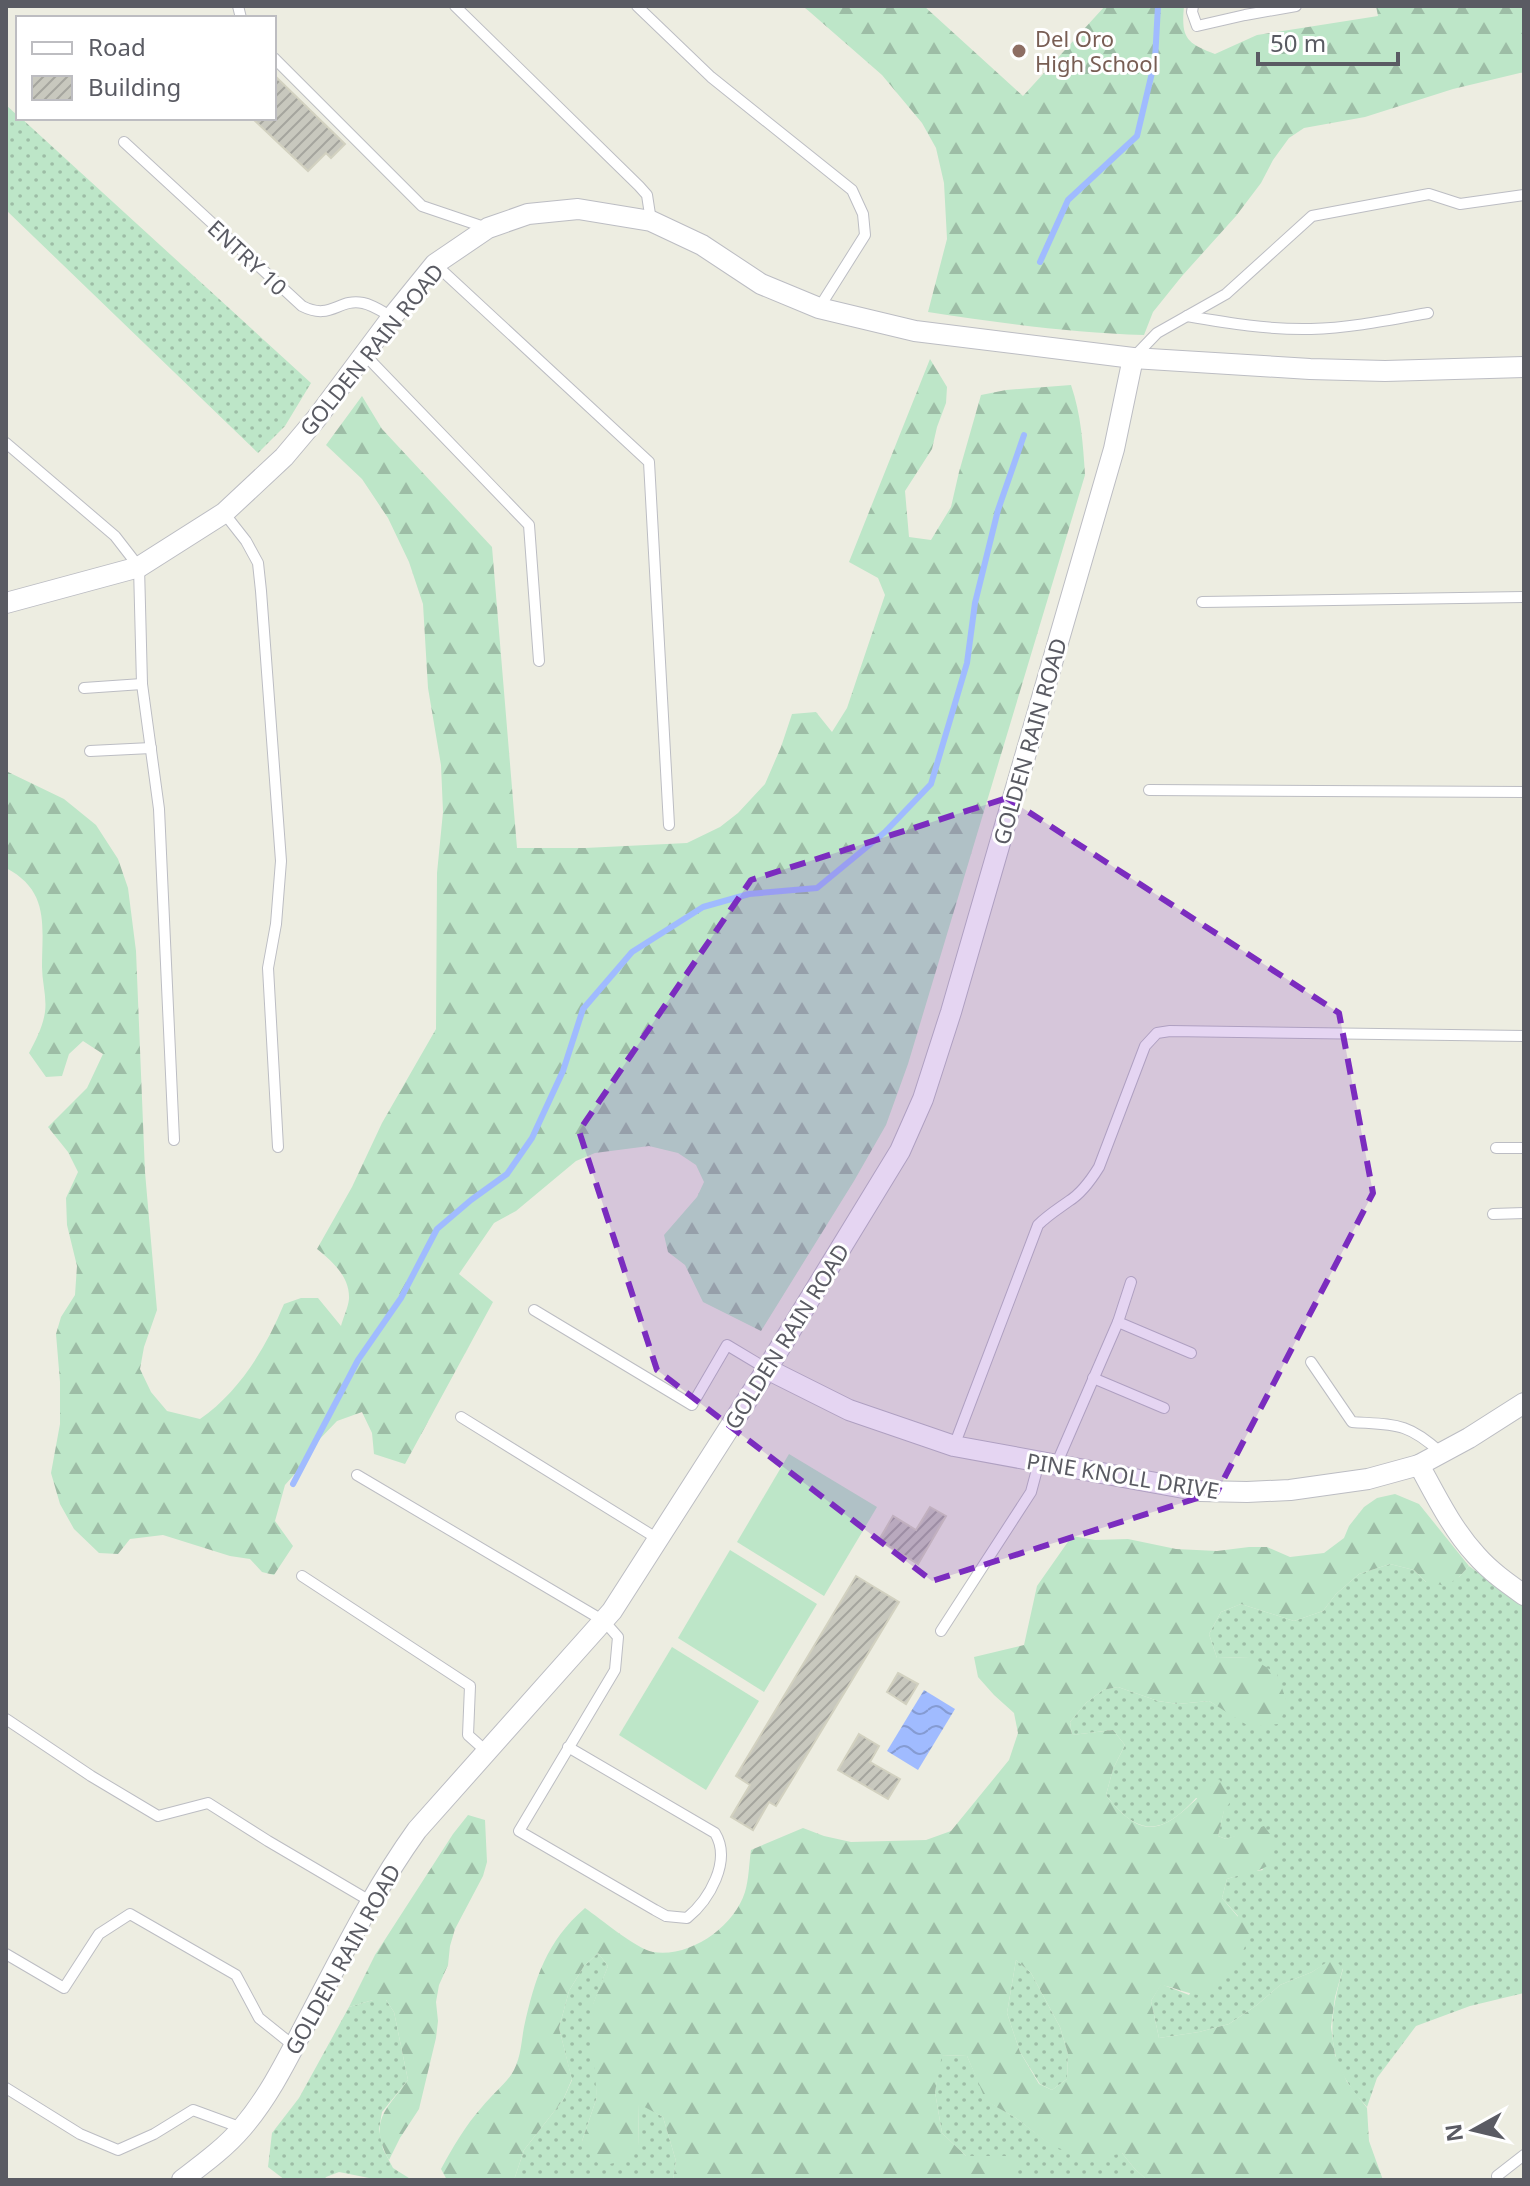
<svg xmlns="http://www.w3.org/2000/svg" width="1530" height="2186" viewBox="0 0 1530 2186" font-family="'Noto Sans',sans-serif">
<defs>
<pattern id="grass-dots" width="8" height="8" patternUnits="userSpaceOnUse" patternTransform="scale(2)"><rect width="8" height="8" fill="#bde6c8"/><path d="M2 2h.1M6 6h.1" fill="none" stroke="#9dbda6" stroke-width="1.8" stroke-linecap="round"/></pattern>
<pattern id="forest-firs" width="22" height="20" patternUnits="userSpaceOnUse" patternTransform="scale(2)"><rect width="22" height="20" fill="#bde6c8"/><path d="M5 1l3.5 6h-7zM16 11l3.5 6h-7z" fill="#9dbda6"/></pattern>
<pattern id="water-waves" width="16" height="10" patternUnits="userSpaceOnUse" patternTransform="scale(2)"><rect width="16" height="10" fill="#a0bbff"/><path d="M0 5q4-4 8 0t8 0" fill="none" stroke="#859bd2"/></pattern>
<pattern id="building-hatch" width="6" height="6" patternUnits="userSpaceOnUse" patternTransform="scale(2)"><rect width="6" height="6" fill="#c8c8be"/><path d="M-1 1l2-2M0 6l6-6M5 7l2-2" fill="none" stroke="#a5a59e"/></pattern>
</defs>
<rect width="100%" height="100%" fill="#edede1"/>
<g fill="url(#grass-dots)">
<path d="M6 105 18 116V118H21L311 383 285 426 258 453 6 210Z"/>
<path d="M1390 1564 1414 1570 1426 1582 1459 1577 1469 1566 1524 1606V1993L1470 2006 1416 2026 1377 2078 1367 2107C1361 2100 1353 2092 1348 2083 1324 2047 1332 2007 1343 1969L1333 1959 1312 1972 1280 1985 1257 2005 1229 2024 1199 2032 1159 2038 1151 2001 1161 1984 1189 1995 1238 1916 1222 1898 1227 1879 1248 1872 1263 1870 1244 1834 1226 1839 1218 1836 1224 1810 1196 1798C1162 1836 1138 1837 1106 1795L1113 1769 1125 1745 1113 1730 1072 1735 1070 1722 1086 1703 1103 1690 1118 1687 1158 1701 1178 1704 1209 1701 1224 1710 1250 1657 1217 1658 1209 1634 1221 1612 1241 1604 1294 1621 1323 1611 1336 1594 1359 1574Z"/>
<path d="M598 1953 608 1966 593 2005 597 2097 582 2141 638 2146 639 2103 663 2117 676 2161 673 2180H514L524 2150 563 2100 572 2080 559 2028 569 1991 584 1966Z"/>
<path d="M1016 1960 1031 1973 1060 2027 1068 2054 1067 2079 1052 2090 1040 2084 1020 2052 1007 2013Z"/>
<path d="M373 2000H386L394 2012 408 2080 382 2112 379 2129 383 2149 393 2168 412 2180H379L339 2172 326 2177 324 2180H285L268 2167 272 2133 299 2098 349 2007Z"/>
<path d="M941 2055 967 2056 987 2101 1016 2118 1050 2144 1122 2153 1134 2168 1147 2180H1015V2156H966L942 2133 935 2092Z"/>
</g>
<g fill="url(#forest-firs)" fill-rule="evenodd">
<path d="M803 6H924L1023 96 1105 6H1184C1181 38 1186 43 1215 54L1257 35 1378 16 1376 6H1524V72L1453 89 1365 117 1304 128 1289 138 1273 160 1261 183 1236 216 1182 276 1153 312 1144 335C1071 333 1000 323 928 312L947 239 944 183 936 148 922 123 882 75Z"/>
<path d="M930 359 947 387 946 403 937 427 932 449 905 491 909 537 931 540 951 507 959 472 981 395 1006 390 1071 385C1081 414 1083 444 1085 475L908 1064 886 1125 854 1181 761 1331 703 1302 685 1265 668 1252 664 1235 697 1197 704 1182 696 1165 678 1153 649 1146 595 1153 576 1161 516 1211 494 1223 459 1274 493 1302 405 1464 374 1454 372 1433 362 1412 337 1421 315 1444 300 1468 285 1485 275 1521 293 1546 274 1575 262 1572 250 1559 230 1556 163 1535 130 1539 118 1554 99 1553 74 1529 60 1504 51 1473 60 1424V1382L56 1334 61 1317 75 1295 77 1266 67 1225 66 1198 78 1172 68 1152 48 1127 87 1088 103 1054 83 1041 69 1054 62 1076 46 1077 29 1053C36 1040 43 1026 45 1012 47 997 42 982 42 967 42 926 50 891 6 868V771L64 799 96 825 118 859 128 888 136 951 145 1172 157 1310 144 1347 140 1369 151 1392 167 1411 200 1419C239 1392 266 1348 284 1304L301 1298H318L341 1326C343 1318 348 1308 349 1299 350 1277 333 1262 317 1249L352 1187 382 1123 436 1029 437 873 443 812 441 765 428 688 423 604 409 562 388 518 362 479 326 445 362 396 382 429 492 547 517 848H585L687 843 720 827 738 813 765 784 781 747 792 714 816 712 832 732 847 708 885 595 878 578 849 562Z"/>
<path d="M1395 1494 1419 1504 1469 1566 1459 1577 1446 1586 1426 1582 1414 1570 1390 1564 1359 1574 1336 1594 1323 1611 1294 1621 1241 1604 1221 1612 1209 1634 1217 1658 1250 1657 1277 1674 1288 1705 1278 1724 1250 1727 1209 1701 1178 1704 1158 1701 1118 1687 1103 1690 1086 1703 1070 1722 1072 1735 1113 1730 1125 1745 1113 1769 1106 1795C1154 1858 1176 1814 1219 1779L1233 1798 1224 1811 1218 1836 1226 1839 1264 1826 1273 1838 1270 1864C1259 1873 1241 1874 1227 1879L1222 1898 1250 1931C1244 1959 1225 1976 1206 1996 1189 1995 1177 1988 1161 1985L1151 2001 1159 2038 1199 2032 1229 2024 1257 2005 1280 1985 1312 1972 1333 1958 1343 1968 1335 1997 1331 2027 1335 2055 1347 2082 1367 2108 1369 2141 1383 2180H1147L1134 2168 1122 2153 1090 2161 1049 2144 1016 2118 986 2101 967 2056 942 2055 935 2092 942 2133 966 2156H1015V2180H673L676 2161 663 2117 639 2104 638 2146 624 2161 600 2166 582 2141 597 2097 591 2035 593 2004 608 1966 598 1953 584 1966 569 1991 559 2028 572 2079 563 2100 524 2150 514 2180H447L441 2169C453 2147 465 2126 482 2107 491 2096 503 2086 511 2075 521 2060 521 2043 524 2027 535 1978 546 1942 585 1908 601 1919 635 1948 653 1952 690 1958 734 1927 745 1892 749 1879 749 1863 751 1850L803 1828 824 1836 851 1842 926 1840 951 1831 1009 1760 1018 1733 1014 1713 994 1695 978 1677 974 1657 1024 1645 1037 1586 1072 1536 1095 1540 1128 1539 1176 1549 1217 1551 1249 1547H1267L1290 1557 1324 1553 1344 1538 1349 1526 1364 1507 1377 1498ZM1016 1960 1031 1973 1060 2027 1068 2054 1067 2079 1052 2090 1039 2084 1020 2052 1007 2013Z"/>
<path d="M468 1815 485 1820 487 1862 483 1876 455 1929 450 1946 448 1965 439 1985 436 2002 438 2021 436 2038 419 2109 400 2138 389 2160C368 2121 386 2110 408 2080L394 2012 386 2000H373L349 2007 375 1955 453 1834Z"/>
</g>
<g fill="#bde6c8">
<path d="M789 1454 877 1507 824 1596 737 1542Z"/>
<path d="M730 1550 817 1604 764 1692 678 1638Z"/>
<path d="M672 1647 759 1701 706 1790 619 1735Z"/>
</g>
<path fill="url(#water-waves)" d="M924 1690 955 1709 918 1770 887 1751Z"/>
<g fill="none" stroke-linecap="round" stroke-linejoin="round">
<g stroke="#a0bbff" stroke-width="6">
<path d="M1040 262 1068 200 1137 136 1155 60 1158 6"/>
<path d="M293 1484 358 1360 401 1298 437 1229 471 1200 507 1174 532 1138 563 1071 583 1009 632 952 703 907 749 894 817 888 885 832 931 784 967 663 975 603 998 510 1024 435"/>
</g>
</g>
<g fill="url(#building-hatch)" stroke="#d2d1c0" stroke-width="2">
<path d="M274 75 345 144 331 158 326 153 308 171 252 118H274Z"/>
<path d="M930 1507 946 1516 918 1564 879 1540 893 1516 916 1530Z"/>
<path d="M856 1576 899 1602 776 1806 769 1802 753 1830 731 1817 750 1785 736 1776Z"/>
<path d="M898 1673 918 1684 906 1704 887 1692Z"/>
<path d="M859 1734 879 1746 870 1762 900 1779 888 1799 838 1770Z"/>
</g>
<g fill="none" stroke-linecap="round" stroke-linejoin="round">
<defs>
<g id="lane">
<path d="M238 6 241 18"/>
<path d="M455 6 639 186 647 195 651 221"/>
<path d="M637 6 711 77 852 190 863 214 865 235 819 308"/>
<path d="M1193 6 1192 12 1197 26 1245 15 1296 6"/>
<path d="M274 58 422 206 487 228"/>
<path d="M124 142 302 306C331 321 338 298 363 303 373 305 383 312 392 317"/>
<path d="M435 264 649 462 669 825"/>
<path d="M1187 316C1228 323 1269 330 1311 329 1350 328 1389 320 1428 313"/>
<path d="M364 354 529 525 539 661"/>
<path d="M1133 358 1157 333 1226 294 1312 216 1429 194 1460 204 1524 195"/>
<path d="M6 443 115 536 139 567 142 684 159 809 174 1140"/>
<path d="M224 513 246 541 258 563 261 591 281 861 276 924 268 968 278 1147"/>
<path d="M1202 602 1524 597"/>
<path d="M84 688 142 684"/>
<path d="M90 751 151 748"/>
<path d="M1149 790 1524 792"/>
<path d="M1496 1148H1524"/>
<path d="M1493 1214 1524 1213"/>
<path d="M534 1310 692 1405 727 1345 767 1369"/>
<path d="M1118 1322 1131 1282"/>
<path d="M1311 1362 1352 1422C1395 1425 1407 1422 1440 1452"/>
<path d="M1093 1378 1164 1408"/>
<path d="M461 1417 658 1539"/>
<path d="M954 1446 1038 1225C1048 1215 1058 1209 1069 1201 1082 1193 1091 1180 1099 1167L1145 1046 1157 1033 1170 1031 1524 1036"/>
<path d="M1056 1465 1118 1322 1191 1353"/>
<path d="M357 1475 604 1621 618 1637 615 1670 519 1831 655 1910 666 1916 687 1918C709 1900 732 1861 715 1833L568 1747"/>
<path d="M302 1576 470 1686 468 1735 487 1752"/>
<path d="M941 1631 1031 1492 1039 1462"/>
<path d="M6 1719 91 1776 158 1816 208 1803 268 1841 370 1901"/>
<path d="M6 1954 64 1988 99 1934 130 1914 236 1975 259 2018 294 2046"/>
<path d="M6 2088 80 2134 118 2150 154 2134 193 2110 242 2128"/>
<path d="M1498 2180 1497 2176 1524 2155"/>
</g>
<g id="street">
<path d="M6 603 139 567 224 513 284 457 316 419 392 317 435 264 488 228 528 214 578 209 651 221 702 245 761 284 819 308 915 331 1133 358 1310 369 1385 371 1524 367"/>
<path d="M767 1369 849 1410 954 1446 1200 1491 1247 1492 1290 1490 1368 1479 1419 1465 1469 1438 1524 1403"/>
<path d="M1419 1465C1436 1496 1452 1529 1476 1555 1490 1571 1507 1583 1524 1595"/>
<path d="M182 2180C203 2164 225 2148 242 2128 272 2093 291 2051 312 2012 345 1949 376 1887 417 1830L612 1611 767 1369 900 1151 923 1099 951 1012 1114 449 1133 358"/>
</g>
</defs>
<use href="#lane" stroke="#bcbdc3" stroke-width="12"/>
<use href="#street" stroke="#bcbdc3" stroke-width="22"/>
<use href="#lane" stroke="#fff" stroke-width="10"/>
<use href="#street" stroke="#fff" stroke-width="20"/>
</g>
<path fill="#7b2cbf" fill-opacity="0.2" stroke="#7b2cbf" stroke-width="6" stroke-dasharray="16 10" stroke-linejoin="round" d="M1007 798 1339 1013 1373 1193 1217 1492 932 1581 657 1370 579 1131 751 880Z"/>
<circle fill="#8d6e63" stroke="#fff" stroke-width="3" cx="1019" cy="51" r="8"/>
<g text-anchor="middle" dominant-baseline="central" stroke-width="6" stroke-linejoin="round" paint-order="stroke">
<g font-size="22" fill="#785e54" stroke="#fff" text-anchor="start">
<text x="1035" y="38">Del Oro<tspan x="1035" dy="25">High School</tspan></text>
</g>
<g font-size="22" fill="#5a5b63" stroke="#fff">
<text transform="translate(248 257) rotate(43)">ENTRY 10</text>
<text transform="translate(371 349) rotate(-51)">GOLDEN RAIN ROAD</text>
<text transform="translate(1029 741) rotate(-74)">GOLDEN RAIN ROAD</text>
<text transform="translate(786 1336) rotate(-58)">GOLDEN RAIN ROAD</text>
<text transform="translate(1123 1475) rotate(9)">PINE KNOLL DRIVE</text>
<text transform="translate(342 1959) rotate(-61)">GOLDEN RAIN ROAD</text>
</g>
</g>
<rect width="1530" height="2186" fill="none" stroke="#5a5b63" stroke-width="16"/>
<rect x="16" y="16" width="260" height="104" fill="#ffffff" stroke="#bdbdc1" stroke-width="2"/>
<rect x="32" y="42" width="40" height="12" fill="#ffffff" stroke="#bdbdc1" stroke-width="2"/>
<text x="88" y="56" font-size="24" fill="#5a5b63">Road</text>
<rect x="32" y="76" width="40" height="24" fill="url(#building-hatch)" stroke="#bdbdc1" stroke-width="2"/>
<text x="88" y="96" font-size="24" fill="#5a5b63">Building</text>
<g transform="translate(1474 2130) rotate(262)" stroke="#ffffff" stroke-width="6" paint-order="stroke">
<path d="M0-6L14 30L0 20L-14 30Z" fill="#5a5b63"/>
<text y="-12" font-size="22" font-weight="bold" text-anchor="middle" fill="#5a5b63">N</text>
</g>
<path d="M1258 52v12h140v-12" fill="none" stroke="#5a5b63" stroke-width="4"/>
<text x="1270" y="52" font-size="24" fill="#5a5b63" stroke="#ffffff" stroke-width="6" paint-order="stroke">50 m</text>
</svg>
